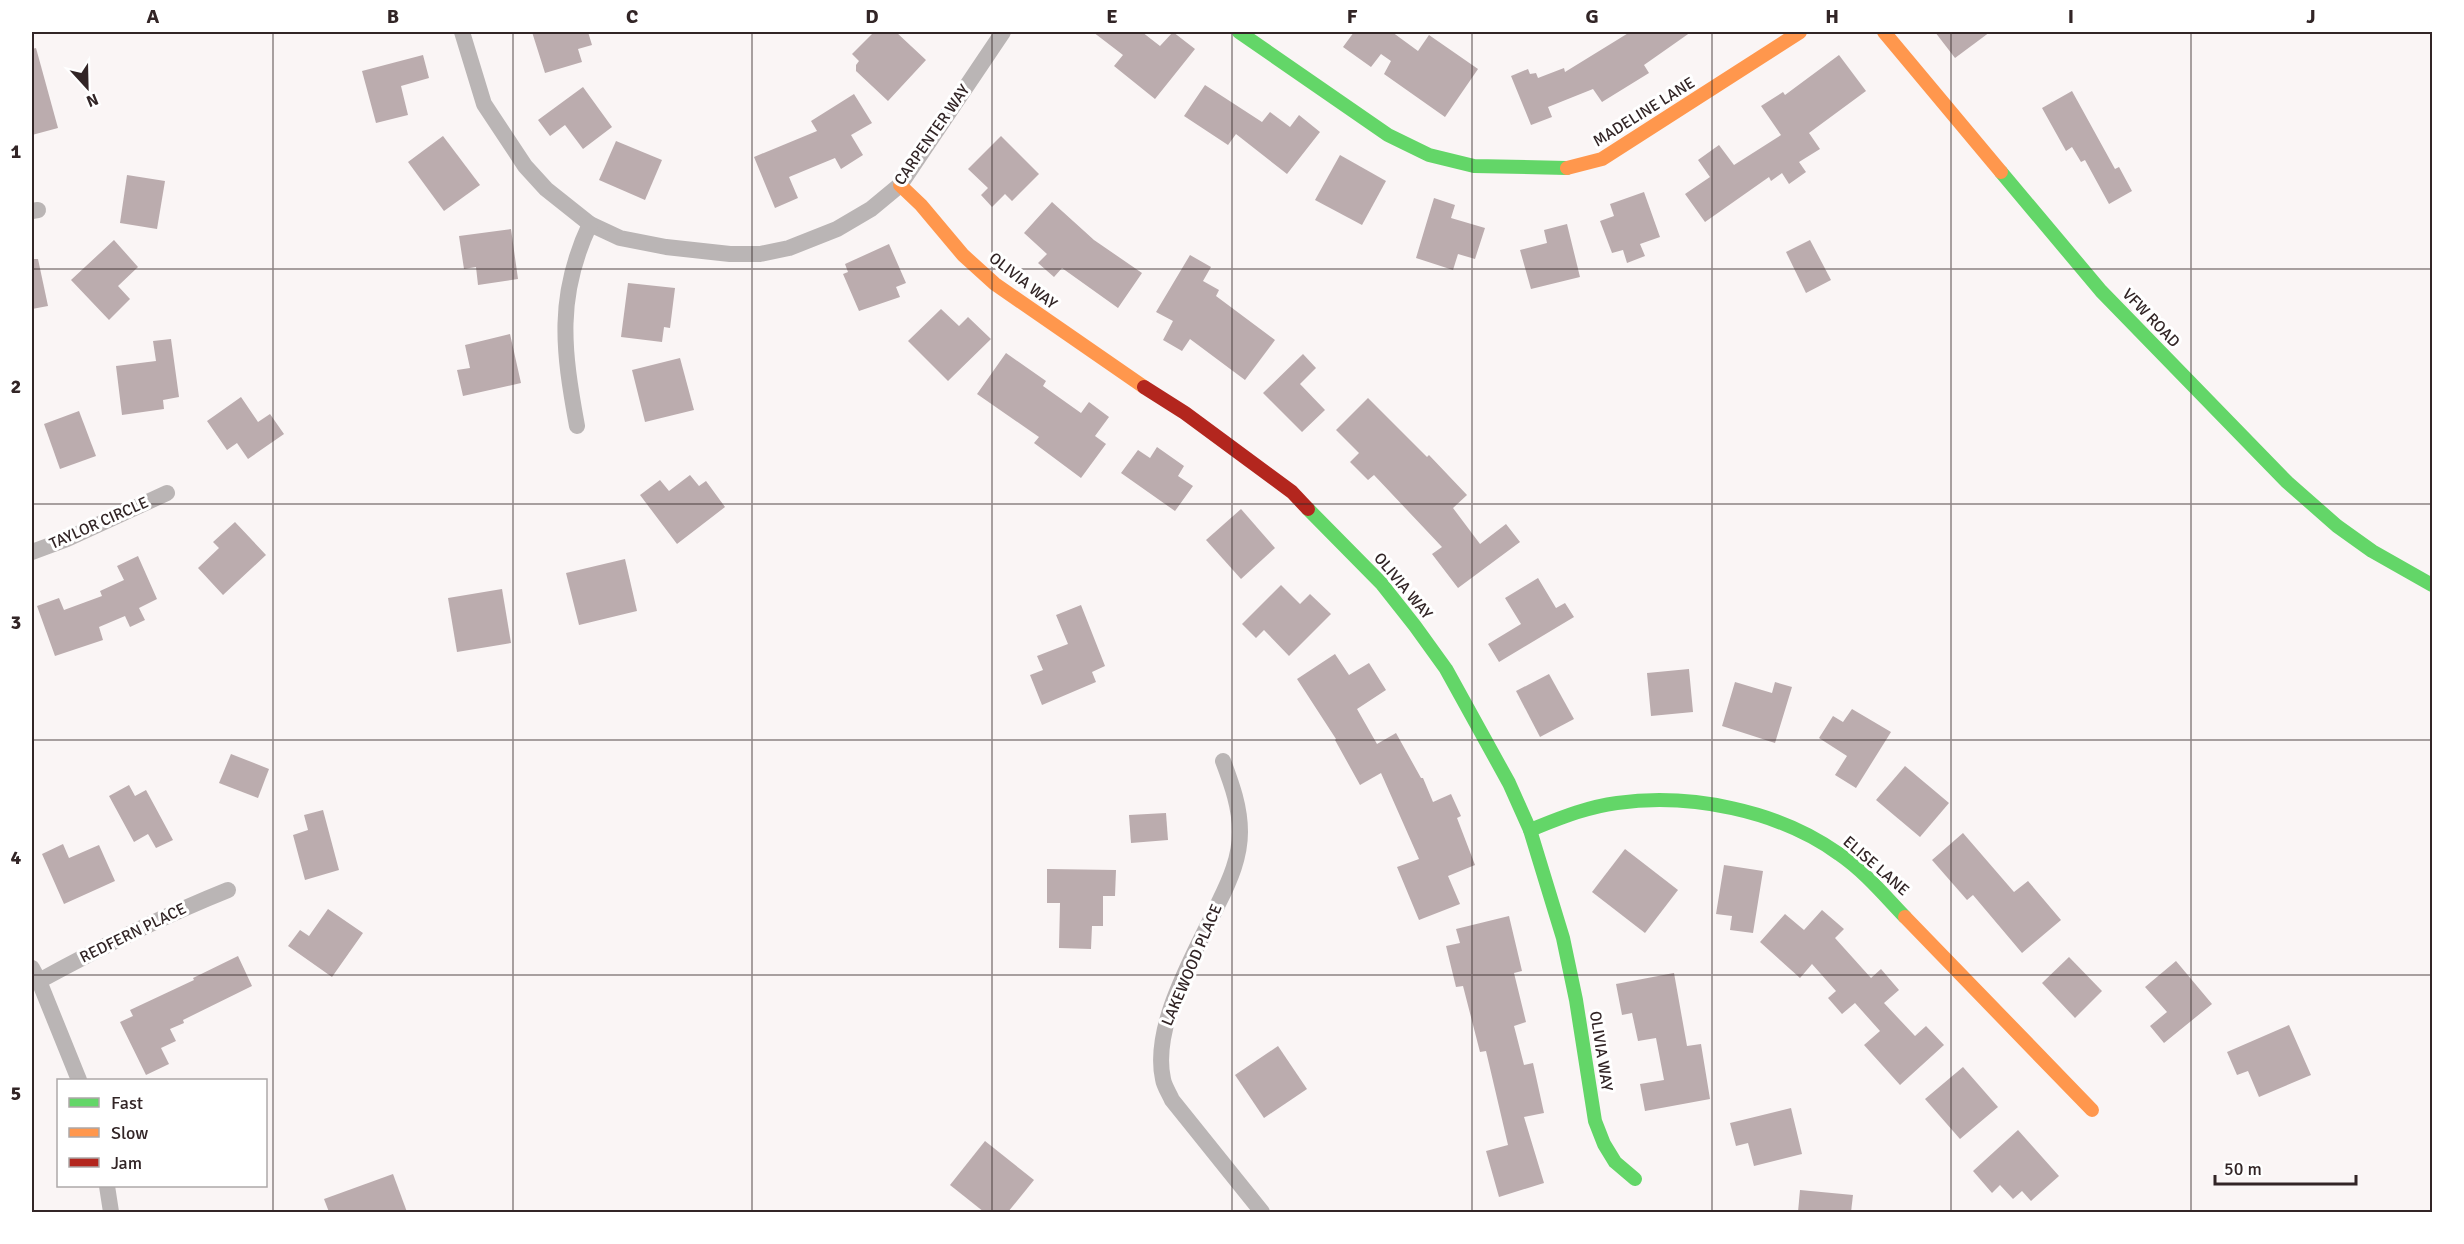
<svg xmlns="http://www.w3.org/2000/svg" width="2464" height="1244" viewBox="0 0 2464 1244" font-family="Signika,sans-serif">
<rect width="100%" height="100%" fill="#faf5f5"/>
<g fill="#bbacae">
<path d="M532 32H588L592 45 578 49 582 62 545 73Z"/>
<path d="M874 32H896L926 60 888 101 856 71V65L859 61 852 54Z"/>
<path d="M1093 32H1142L1160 46 1173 32 1195 49 1155 99 1114 66 1123 55Z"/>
<path d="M1354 32H1392L1418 51 1429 35 1478 69 1445 117 1384 74 1391 61 1381 54 1371 67 1343 47Z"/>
<path d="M1630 32H1691L1644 65 1649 73 1602 102 1593 89 1548 107 1552 117 1531 125 1511 76 1528 69 1530 74 1536 73 1538 78 1564 68 1565 72Z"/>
<path d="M1935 32H1990L1955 58Z"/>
<path d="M36 48 58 128 32 135V49Z"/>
<path d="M423 55 429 78 401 86 408 115 376 123 362 71Z"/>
<path d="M1839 55 1866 91 1809 133 1820 149 1799 162 1806 172 1789 184 1782 173 1771 181 1769 177 1705 222 1685 194 1710 177 1698 160 1719 145 1734 165 1781 135 1761 106 1783 92 1785 95Z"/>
<path d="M1205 85 1262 122 1270 112 1290 127 1299 115 1320 132 1287 174 1236 134 1228 145 1184 116Z"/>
<path d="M583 87 612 127 583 149 565 125 550 136 538 120Z"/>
<path d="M2072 91 2115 169 2119 167 2132 191 2109 204 2085 160 2081 162 2072 147 2066 151 2042 108Z"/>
<path d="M854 94 872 123 851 135 863 155 841 169 835 158 789 177 798 198 775 208 754 157 817 131 811 121Z"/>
<path d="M443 136 480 185 444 211 408 162Z"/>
<path d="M1001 136 1039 174 1012 201 1005 194 992 207 981 195 988 188 968 169Z"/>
<path d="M616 141 662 160 645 200 599 180Z"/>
<path d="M1340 155 1386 181 1362 225 1315 200Z"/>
<path d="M127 175 165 181 157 229 120 223Z"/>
<path d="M1644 192 1660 237 1640 244 1645 256 1627 263 1623 250 1612 253 1600 221 1614 216 1610 204Z"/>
<path d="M1434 198 1455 205 1451 218 1485 228 1475 259 1458 254 1453 270 1416 258Z"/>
<path d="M1052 202 1094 240 1142 273 1118 308 1062 268 1054 277 1038 263 1047 254 1024 233Z"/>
<path d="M1567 224 1580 277 1531 289 1520 250 1547 243 1544 230Z"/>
<path d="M511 229 518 279 478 285 476 267 464 269 459 236Z"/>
<path d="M114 240 138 267 118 286 130 299 109 320 71 280Z"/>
<path d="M1810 240 1831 280 1806 293 1786 252Z"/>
<path d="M889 244 906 283 896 287 900 297 859 311 843 274 848 272 845 264Z"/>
<path d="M1190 255 1211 267 1203 281 1219 290 1216 296 1275 340 1245 380 1190 339 1182 351 1163 340 1173 321 1156 312Z"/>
<path d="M32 259H38L48 306 32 309Z"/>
<path d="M628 283 675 288 670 328 664 327 662 342 621 337Z"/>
<path d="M941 309 959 326 968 317 991 339 948 381 908 341Z"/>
<path d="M510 334 521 383 463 396 457 370 470 368 465 345Z"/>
<path d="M171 339 179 397 163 400 164 409 122 415 116 366 156 361 153 341Z"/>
<path d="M1006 353 1046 381 1043 386 1081 413 1089 402 1109 417 1095 436 1106 444 1081 478 1034 443 1039 437 977 394Z"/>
<path d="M1303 354 1316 368 1300 384 1325 410 1302 432 1263 393Z"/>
<path d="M680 358 694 410 645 422 632 370Z"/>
<path d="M241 397 258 422 270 414 284 434 248 459 237 443 227 450 207 421Z"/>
<path d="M1368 398 1427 457 1429 455 1467 495 1453 508 1480 544 1506 524 1520 542 1458 588 1432 554 1442 547 1374 475 1368 480 1350 462 1359 453 1336 430Z"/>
<path d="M79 411 96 456 60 469 44 424Z"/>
<path d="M1157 447 1184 466 1178 476 1193 486 1175 511 1121 473 1138 450 1150 458Z"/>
<path d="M690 475 699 486 706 481 725 507 677 544 640 495 660 480 669 491Z"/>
<path d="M1241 509 1275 548 1241 579 1206 540Z"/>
<path d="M235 522 266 555 223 595 198 568 219 548 213 542Z"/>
<path d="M138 556 157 599 139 608 145 620 130 627 125 616 99 627 103 640 55 656 37 606 59 598 64 610 102 596 100 591 124 580 117 566Z"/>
<path d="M625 559 637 611 579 625 566 573Z"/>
<path d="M1538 578 1556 608 1565 603 1574 617 1499 662 1488 644 1521 624 1505 598Z"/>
<path d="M1281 585 1300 604 1310 594 1331 614 1289 656 1264 630 1256 638 1242 624Z"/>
<path d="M502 589 511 643 457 652 448 598Z"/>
<path d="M1081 605 1105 666 1092 672 1096 682 1042 705 1030 675 1043 670 1037 656 1068 644 1056 615Z"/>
<path d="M1335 654 1349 675 1369 663 1386 690 1357 709 1377 744 1396 733 1421 778H1423L1433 802 1451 794 1461 816 1457 818 1475 865 1448 876 1460 904 1419 920 1397 867 1419 859 1381 773 1360 785 1335 740 1336 739 1297 679Z"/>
<path d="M1689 669 1693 712 1651 716 1647 673Z"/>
<path d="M1549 674 1574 719 1540 737 1516 691Z"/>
<path d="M1735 682 1772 693 1775 682 1792 687 1775 743 1722 726Z"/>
<path d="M1852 709 1891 732 1856 788 1835 775 1847 756 1819 738 1833 716 1843 722Z"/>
<path d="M231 754 269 769 258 798 219 783Z"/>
<path d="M1905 766 1949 803 1920 837 1876 800Z"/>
<path d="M129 785 135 796 146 790 173 840 156 848 148 834 134 842 109 796Z"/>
<path d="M323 810 339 870 305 880 293 835 308 830 304 815Z"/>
<path d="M1166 813 1168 840 1131 843 1129 815Z"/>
<path d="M1963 833 2014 892 2028 881 2061 920 2022 953 1973 895 1967 900 1932 860Z"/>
<path d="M63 844 69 858 99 845 115 881 64 904 42 854Z"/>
<path d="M1625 849 1678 890 1645 933 1592 892Z"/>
<path d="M1724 865 1763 871 1753 933 1730 930 1732 916 1716 914Z"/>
<path d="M1047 869 1116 870 1115 896H1103V926H1092L1091 949 1059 948 1060 903H1047Z"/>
<path d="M328 909 363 933 332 977 288 946 300 930 309 936Z"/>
<path d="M1822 910 1844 929 1835 938 1871 978 1881 969 1899 990 1884 1003 1915 1036 1926 1026 1944 1045 1900 1085 1864 1045 1880 1031 1855 1003 1842 1014 1828 998 1836 991 1812 964 1800 978 1760 942 1785 914 1804 930Z"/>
<path d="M1509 916 1522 971 1514 973 1526 1022 1514 1026 1524 1065 1533 1063 1544 1113 1524 1117 1544 1183 1499 1197 1486 1151 1508 1145 1486 1051 1480 1052 1463 986 1456 987 1446 946 1460 943 1456 929Z"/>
<path d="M238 956 252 986 183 1020 184 1023 170 1029 176 1041 161 1048 169 1064 146 1075 120 1022 133 1016 130 1010 194 980 193 978Z"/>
<path d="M2069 957 2102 991 2075 1018 2042 983Z"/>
<path d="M2176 961 2212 1004 2164 1043 2150 1026 2167 1012 2145 987Z"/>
<path d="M1674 973 1687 1046 1701 1044 1710 1099 1645 1111 1640 1084 1664 1080 1656 1038 1638 1041 1632 1013 1622 1015 1616 984Z"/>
<path d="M2289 1025 2311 1075 2259 1097 2248 1071 2237 1075 2227 1052Z"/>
<path d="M1278 1046 1307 1089 1264 1118 1235 1075Z"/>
<path d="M1963 1067 1998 1107 1960 1139 1925 1099Z"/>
<path d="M1791 1108 1802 1154 1754 1166 1748 1143 1736 1146 1730 1123Z"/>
<path d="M2018 1130 2059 1176 2031 1201 2022 1191 2013 1199 2000 1185 1992 1193 1973 1171Z"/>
<path d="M985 1141 1034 1180 1008 1212H984L950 1185Z"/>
<path d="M393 1174 407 1212H329L324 1199Z"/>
<path d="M1800 1190 1853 1195 1851 1212H1798Z"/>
</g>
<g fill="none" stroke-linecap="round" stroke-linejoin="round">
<g stroke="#bab5b5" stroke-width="16">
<path d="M462 32 484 104 525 166 546 189 590 224 620 238 666 247 730 254H760L789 248 837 229 871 209 900 185 1003 32"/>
<path d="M32 211 38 210"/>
<path d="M577 426C563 350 556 296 590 224"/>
<path d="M32 552 67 539 167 493"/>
<path d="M1223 761C1232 785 1240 807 1240 832 1240 857 1230 880 1219 902 1197 950 1151 1025 1163 1079 1164 1086 1169 1093 1172 1100L1262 1212"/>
<path d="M32 968 39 981 79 1080"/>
<path d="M39 981C101 947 163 916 228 890"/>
<path d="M107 1186 111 1212"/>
</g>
<g stroke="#63d668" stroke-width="14">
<path d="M1239 32 1388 135 1429 155 1474 166 1567 168"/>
<path d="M2001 172 2101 291 2287 482 2337 526 2372 551 2432 585"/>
<path d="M1308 509 1381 583 1415 626 1446 669 1509 783 1530 830 1563 938 1576 1000 1595 1121 1604 1144 1615 1162 1635 1179"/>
<path d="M1530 830C1558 819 1586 807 1617 803 1690 793 1778 810 1839 854 1864 871 1884 895 1905 917"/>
</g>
<g stroke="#ff974d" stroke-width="14">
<path d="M1884 32 2001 172"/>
<path d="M1567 168 1602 159 1800 32"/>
<path d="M900 185 921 205 963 255 995 284 1144 387"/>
<path d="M1905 917 2092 1110"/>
</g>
<path stroke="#b3261e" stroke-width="14" d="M1144 387 1185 413 1292 492 1308 509"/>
</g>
<path fill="none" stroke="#322526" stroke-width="1.5" stroke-opacity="0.55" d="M273 32V1212M513 32V1212M752 32V1212M992 32V1212M1232 32V1212M1472 32V1212M1712 32V1212M1951 32V1212M2191 32V1212M32 269H2432M32 504H2432M32 740H2432M32 975H2432"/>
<g text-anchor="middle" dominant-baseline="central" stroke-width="6" stroke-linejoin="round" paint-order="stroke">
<g font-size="16" fill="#322526" stroke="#fff">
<text transform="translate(1644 112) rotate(-32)">MADELINE LANE</text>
<text transform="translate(932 135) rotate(-55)">CARPENTER WAY</text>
<text transform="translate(1023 281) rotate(38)">OLIVIA WAY</text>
<text transform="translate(2151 318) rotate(46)">VFW ROAD</text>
<text transform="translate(99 523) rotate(-24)">TAYLOR CIRCLE</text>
<text transform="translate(1403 586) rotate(50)">OLIVIA WAY</text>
<text transform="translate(1876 866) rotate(41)">ELISE LANE</text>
<text transform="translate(133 933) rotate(-26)">REDFERN PLACE</text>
<text transform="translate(1192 965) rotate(-67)">LAKEWOOD PLACE</text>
<text transform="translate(1601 1051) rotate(81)">OLIVIA WAY</text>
</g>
</g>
<rect width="2464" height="1244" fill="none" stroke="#ffffff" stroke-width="66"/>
<rect x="57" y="1079" width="210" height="108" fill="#ffffff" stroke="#ada8a8" stroke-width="1.5"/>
<rect x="69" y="1098" width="30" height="9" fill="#63d668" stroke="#ada8a8" stroke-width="1.5"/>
<text x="111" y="1109" font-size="18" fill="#322526">Fast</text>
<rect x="69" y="1128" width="30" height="9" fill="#ff974d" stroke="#ada8a8" stroke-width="1.5"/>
<text x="111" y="1139" font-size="18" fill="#322526">Slow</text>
<rect x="69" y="1158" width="30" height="9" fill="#b3261e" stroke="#ada8a8" stroke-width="1.5"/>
<text x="111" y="1169" font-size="18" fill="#322526">Jam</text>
<g transform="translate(87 87) rotate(158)" stroke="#ffffff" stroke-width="4.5" paint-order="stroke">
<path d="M0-4.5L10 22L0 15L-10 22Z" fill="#322526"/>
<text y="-9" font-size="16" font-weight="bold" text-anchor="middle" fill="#322526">N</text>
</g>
<path d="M2215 1175v9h141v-9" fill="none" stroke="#322526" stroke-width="3"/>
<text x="2224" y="1175" font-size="18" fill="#322526" stroke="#ffffff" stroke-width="4.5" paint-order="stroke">50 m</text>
<rect x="33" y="33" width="2398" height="1178" fill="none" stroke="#322526" stroke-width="2"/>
<g font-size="20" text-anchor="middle" font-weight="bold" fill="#322526">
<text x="153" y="23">A</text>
<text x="393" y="23">B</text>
<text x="632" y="23">C</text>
<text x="872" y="23">D</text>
<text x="1112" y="23">E</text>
<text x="1352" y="23">F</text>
<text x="1592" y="23">G</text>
<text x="1832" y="23">H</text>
<text x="2071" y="23">I</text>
<text x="2311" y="23">J</text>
<text x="16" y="158">1</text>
<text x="16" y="393">2</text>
<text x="16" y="629">3</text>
<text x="16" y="864">4</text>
<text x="16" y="1100">5</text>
</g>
</svg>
